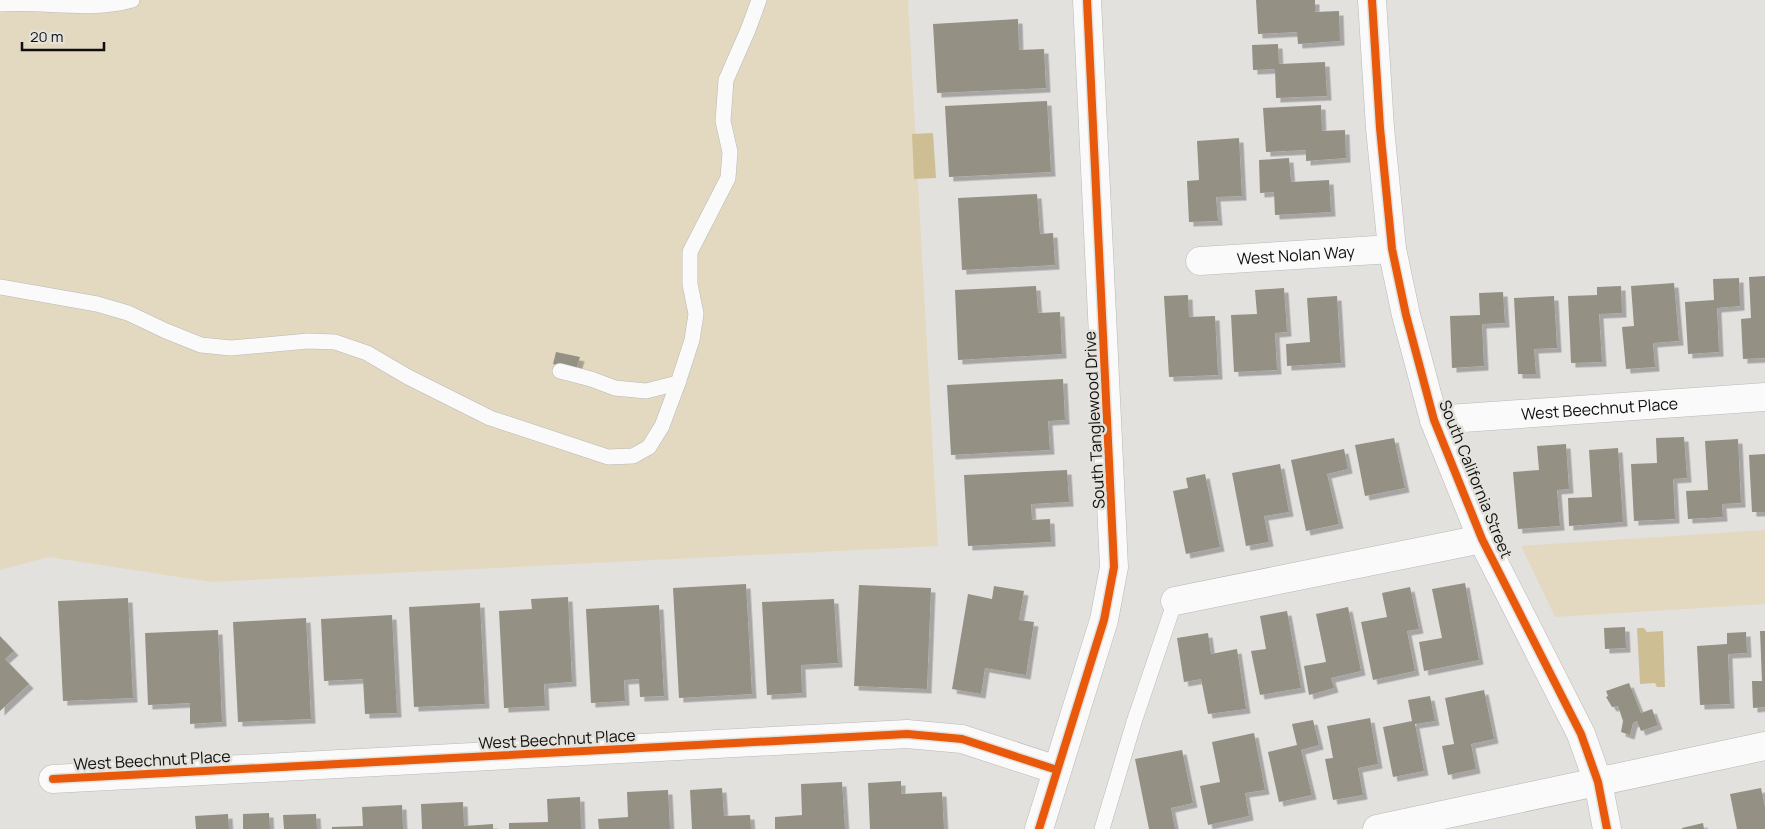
<svg xmlns="http://www.w3.org/2000/svg" width="1765" height="829" viewBox="0 0 1765 829" font-family="Manrope,sans-serif">
<defs>
<filter id="shadow"><feDropShadow dx="4.5" dy="4.5" stdDeviation="0" flood-color="#0004"/></filter>
</defs>
<rect width="100%" height="100%" fill="#e2e1de"/>
<g fill="#e3d9c0">
<path d="M0 0H908L938 546 211 582 49 557 0 570Z"/>
<path d="M1765 530V604L1555 617 1521 546Z"/>
</g>
<g fill="#cebe94">
<path d="M933 133 936 178 914 179 912 134Z"/>
<path d="M1637 628H1644L1647 632 1663 631 1665 687H1657L1655 683 1640 684Z"/>
</g>
<g fill="#949083" filter="url(#shadow)">
<path d="M1256 0H1315V12L1339 11 1340 41 1298 44 1297 32 1258 34Z"/>
<path d="M1018 19 1019 50 1044 49 1046 88 937 93 933 24Z"/>
<path d="M1278 44 1279 64 1325 62 1327 96 1276 98 1275 69 1253 70 1252 45Z"/>
<path d="M1047 101 1051 172 949 177 945 106Z"/>
<path d="M1321 105 1322 131 1345 130 1346 158 1306 161V150L1266 152 1263 108Z"/>
<path d="M1239 138 1242 196 1216 197 1218 221 1189 222 1187 181 1199 180 1197 141Z"/>
<path d="M1289 158 1291 182 1329 180 1331 212 1275 215 1274 192 1260 193 1259 160Z"/>
<path d="M1037 194 1040 234 1053 233 1055 265 962 270 958 198Z"/>
<path d="M1765 276V358L1743 359 1741 319 1751 318 1749 277Z"/>
<path d="M1739 278 1740 306 1717 308 1719 352 1688 354 1685 302 1714 300 1713 279Z"/>
<path d="M1674 283 1679 341 1653 343 1655 367 1626 369 1622 327 1634 326 1631 286Z"/>
<path d="M1036 286 1038 313 1060 312 1062 354 958 360 955 290Z"/>
<path d="M1621 286 1622 313 1599 314 1602 362 1571 363 1568 296 1597 295V287Z"/>
<path d="M1284 288 1287 332 1275 333 1277 370 1234 372 1231 315 1257 314 1255 290Z"/>
<path d="M1503 292 1505 323 1482 324 1484 366 1452 368 1450 316 1480 315 1479 293Z"/>
<path d="M1188 295 1189 317 1215 316 1218 375 1169 377 1164 296Z"/>
<path d="M1337 296 1341 363 1287 366 1286 344 1310 342 1307 298Z"/>
<path d="M1554 296 1557 348 1534 349 1536 374H1518L1514 298Z"/>
<path d="M556 352 580 357 576 370 553 364Z"/>
<path d="M1063 379 1065 420 1048 421 1050 450 951 455 947 385Z"/>
<path d="M1684 437 1687 478 1673 479 1675 519 1634 521 1631 464 1657 463 1656 438Z"/>
<path d="M1394 438 1405 488 1365 496 1355 445Z"/>
<path d="M1738 439 1741 503 1722 504 1723 517 1688 519 1686 491 1708 490 1705 441Z"/>
<path d="M1566 444 1569 489 1557 490 1560 526 1518 529 1513 472 1539 470 1537 446Z"/>
<path d="M1618 448 1623 522 1569 526 1568 498 1592 497 1589 450Z"/>
<path d="M1344 449 1348 469 1327 474 1339 524 1306 531 1291 460Z"/>
<path d="M1765 454V512H1752L1749 455Z"/>
<path d="M1280 464 1289 512 1264 516 1269 542 1246 546 1232 473Z"/>
<path d="M1067 470 1069 502 1031 504 1032 520 1050 519 1051 542 968 546 964 475Z"/>
<path d="M1205 474 1220 547 1186 554 1173 491 1188 488 1186 478Z"/>
<path d="M1465 583 1479 660 1424 671 1419 642 1442 638 1432 589Z"/>
<path d="M746 584 752 694 679 698 673 588Z"/>
<path d="M859 585 931 588 927 689 854 686Z"/>
<path d="M994 586 1024 591 1019 620 1034 622 1026 675 985 668 981 694 952 689 968 594 992 599Z"/>
<path d="M1410 587 1419 629 1407 631 1415 671 1373 680 1361 622 1387 617 1382 593Z"/>
<path d="M568 597 572 682 544 684 545 706 504 708 499 611 532 609 531 599Z"/>
<path d="M128 598 133 698 63 701 58 601Z"/>
<path d="M834 599 838 663 801 665 802 693 767 695 762 602Z"/>
<path d="M480 603 485 704 414 707 409 607Z"/>
<path d="M659 605 664 696 640 697 639 679 624 680 625 701 591 703 586 609Z"/>
<path d="M1348 607 1361 671 1331 678 1334 688 1309 695 1304 666 1326 662 1316 614Z"/>
<path d="M1287 611 1301 688 1260 695 1251 651 1266 649 1260 616Z"/>
<path d="M392 615 397 713 365 714 363 679 324 681 321 619Z"/>
<path d="M306 618 311 719 238 722 233 622Z"/>
<path d="M1625 627 1626 648 1605 649 1604 628Z"/>
<path d="M218 630 222 722 190 724V703L148 705 145 633Z"/>
<path d="M1760 631H1765V707L1753 708 1752 681H1762Z"/>
<path d="M1746 632 1747 653 1728 654 1730 704 1700 705 1697 646 1727 644V633Z"/>
<path d="M1208 633 1211 654 1237 649 1246 709 1208 714 1201 679 1184 682 1177 638Z"/>
<path d="M0 636 14 651 5 659 29 684 0 711Z"/>
<path d="M1629 683 1641 713 1652 709 1658 725 1641 731 1637 721 1633 723 1630 735 1621 732 1623 721 1618 706 1612 707 1606 697 1608 696 1606 691Z"/>
<path d="M1484 690 1494 739 1471 744 1476 769 1448 775 1442 746 1454 744 1445 698Z"/>
<path d="M1430 696 1435 721 1415 724 1424 771 1393 777 1383 727 1412 721 1408 700Z"/>
<path d="M1370 718 1378 764 1358 768 1363 795 1333 800 1325 759 1333 758 1327 726Z"/>
<path d="M1313 720 1319 745 1301 750 1312 795 1279 802 1268 752 1297 745 1292 724Z"/>
<path d="M1254 733 1265 790 1245 793 1249 816 1208 825 1200 786 1220 782 1212 742Z"/>
<path d="M1182 750 1193 803 1171 808 1175 829H1149L1135 759Z"/>
<path d="M901 781V794L942 792 944 829H870L868 783Z"/>
<path d="M842 782 845 829H775V817L802 815 801 784Z"/>
<path d="M722 788 724 816 750 815 751 829H692L690 790Z"/>
<path d="M1761 788 1765 807V829H1737L1730 794Z"/>
<path d="M668 790 670 829H599L598 819 628 817 627 792Z"/>
<path d="M580 797 581 829H509V823L548 822 547 799Z"/>
<path d="M463 802 464 826 493 824V829H422L421 804Z"/>
<path d="M402 805 403 829H332V827L363 826 362 807Z"/>
<path d="M269 813 270 829H243V814Z"/>
<path d="M228 814 229 829H196L195 816Z"/>
<path d="M316 814 317 829H284L283 815Z"/>
<path d="M1703 823 1704 829H1682V828Z"/>
</g>
<g fill="none" stroke-linecap="round" stroke-linejoin="round">
<defs>
<g id="lane">
<path d="M0 4C44 1 90 12 132 0"/>
<path d="M0 287 97 304 128 313 166 331 201 345 231 348 308 341 335 342 367 353 408 377 490 418 608 457 633 456 649 447 662 426 678 383"/>
<path d="M560 371 591 379 615 388 646 391 678 383 692 340 696 314 690 284V252L728 178 730 152 723 121 726 80 748 30 759 0"/>
<path d="M1102 829 1134 722 1175 601"/>
</g>
<g id="street">
<path d="M1372 0 1380 128 1392 249 1406 315 1434 420 1482 539 1581 734 1598 782 1607 829"/>
<path id="s1" d="M1200 261 1392 249"/>
<path id="s2" d="M1434 420 1765 397"/>
<path d="M1175 601 1482 539"/>
<path d="M53 779 907 734 962 739 1057 770"/>
<path d="M1039 829 1104 620 1114 567 1087 0"/>
<path d="M1377 829 1765 746"/>
</g>
</defs>
<use href="#lane" stroke="#b9b8b6" stroke-width="16"/>
<use href="#street" stroke="#b9b8b6" stroke-width="29"/>
<use href="#lane" stroke="#fbfafa" stroke-width="15"/>
<use href="#street" stroke="#fbfafa" stroke-width="28"/>
<defs>
<g id="cycleway">
<path d="M1372 0 1380 128 1392 249 1406 315 1434 420 1482 539 1581 734 1598 782 1607 829"/>
<path d="M53 779 907 734 962 739 1057 770"/>
<path d="M1039 829 1104 620 1114 567 1087 0"/>
</g>
</defs>
<use href="#cycleway" stroke="#e4e2dc" stroke-width="11"/>
<use href="#cycleway" stroke="#e8590c" stroke-width="8"/>
</g>
<g text-anchor="middle" dominant-baseline="central" stroke-width="5" stroke-linejoin="round" paint-order="stroke">
<g font-size="16" fill="#0f0f0d" stroke="#e4e2dc">
<text stroke="none"><textPath href="#s1" startOffset="96">West Nolan Way</textPath></text>
<text stroke="none"><textPath href="#s2" startOffset="166">West Beechnut Place</textPath></text>
<text transform="translate(1094 420) rotate(-93)">South Tanglewood Drive</text>
<text transform="translate(1476 479) rotate(68)">South California Street</text>
<text transform="translate(557 739) rotate(-3)">West Beechnut Place</text>
<text transform="translate(152 760) rotate(-3)">West Beechnut Place</text>
</g>
</g>
<path d="M22 42v8h82v-8" fill="none" stroke="#0f0f0d" stroke-width="2.5"/>
<text x="30" y="42" font-size="15" fill="#0f0f0d" stroke="#e4e2dc" stroke-width="4" paint-order="stroke">20 m</text>
</svg>
